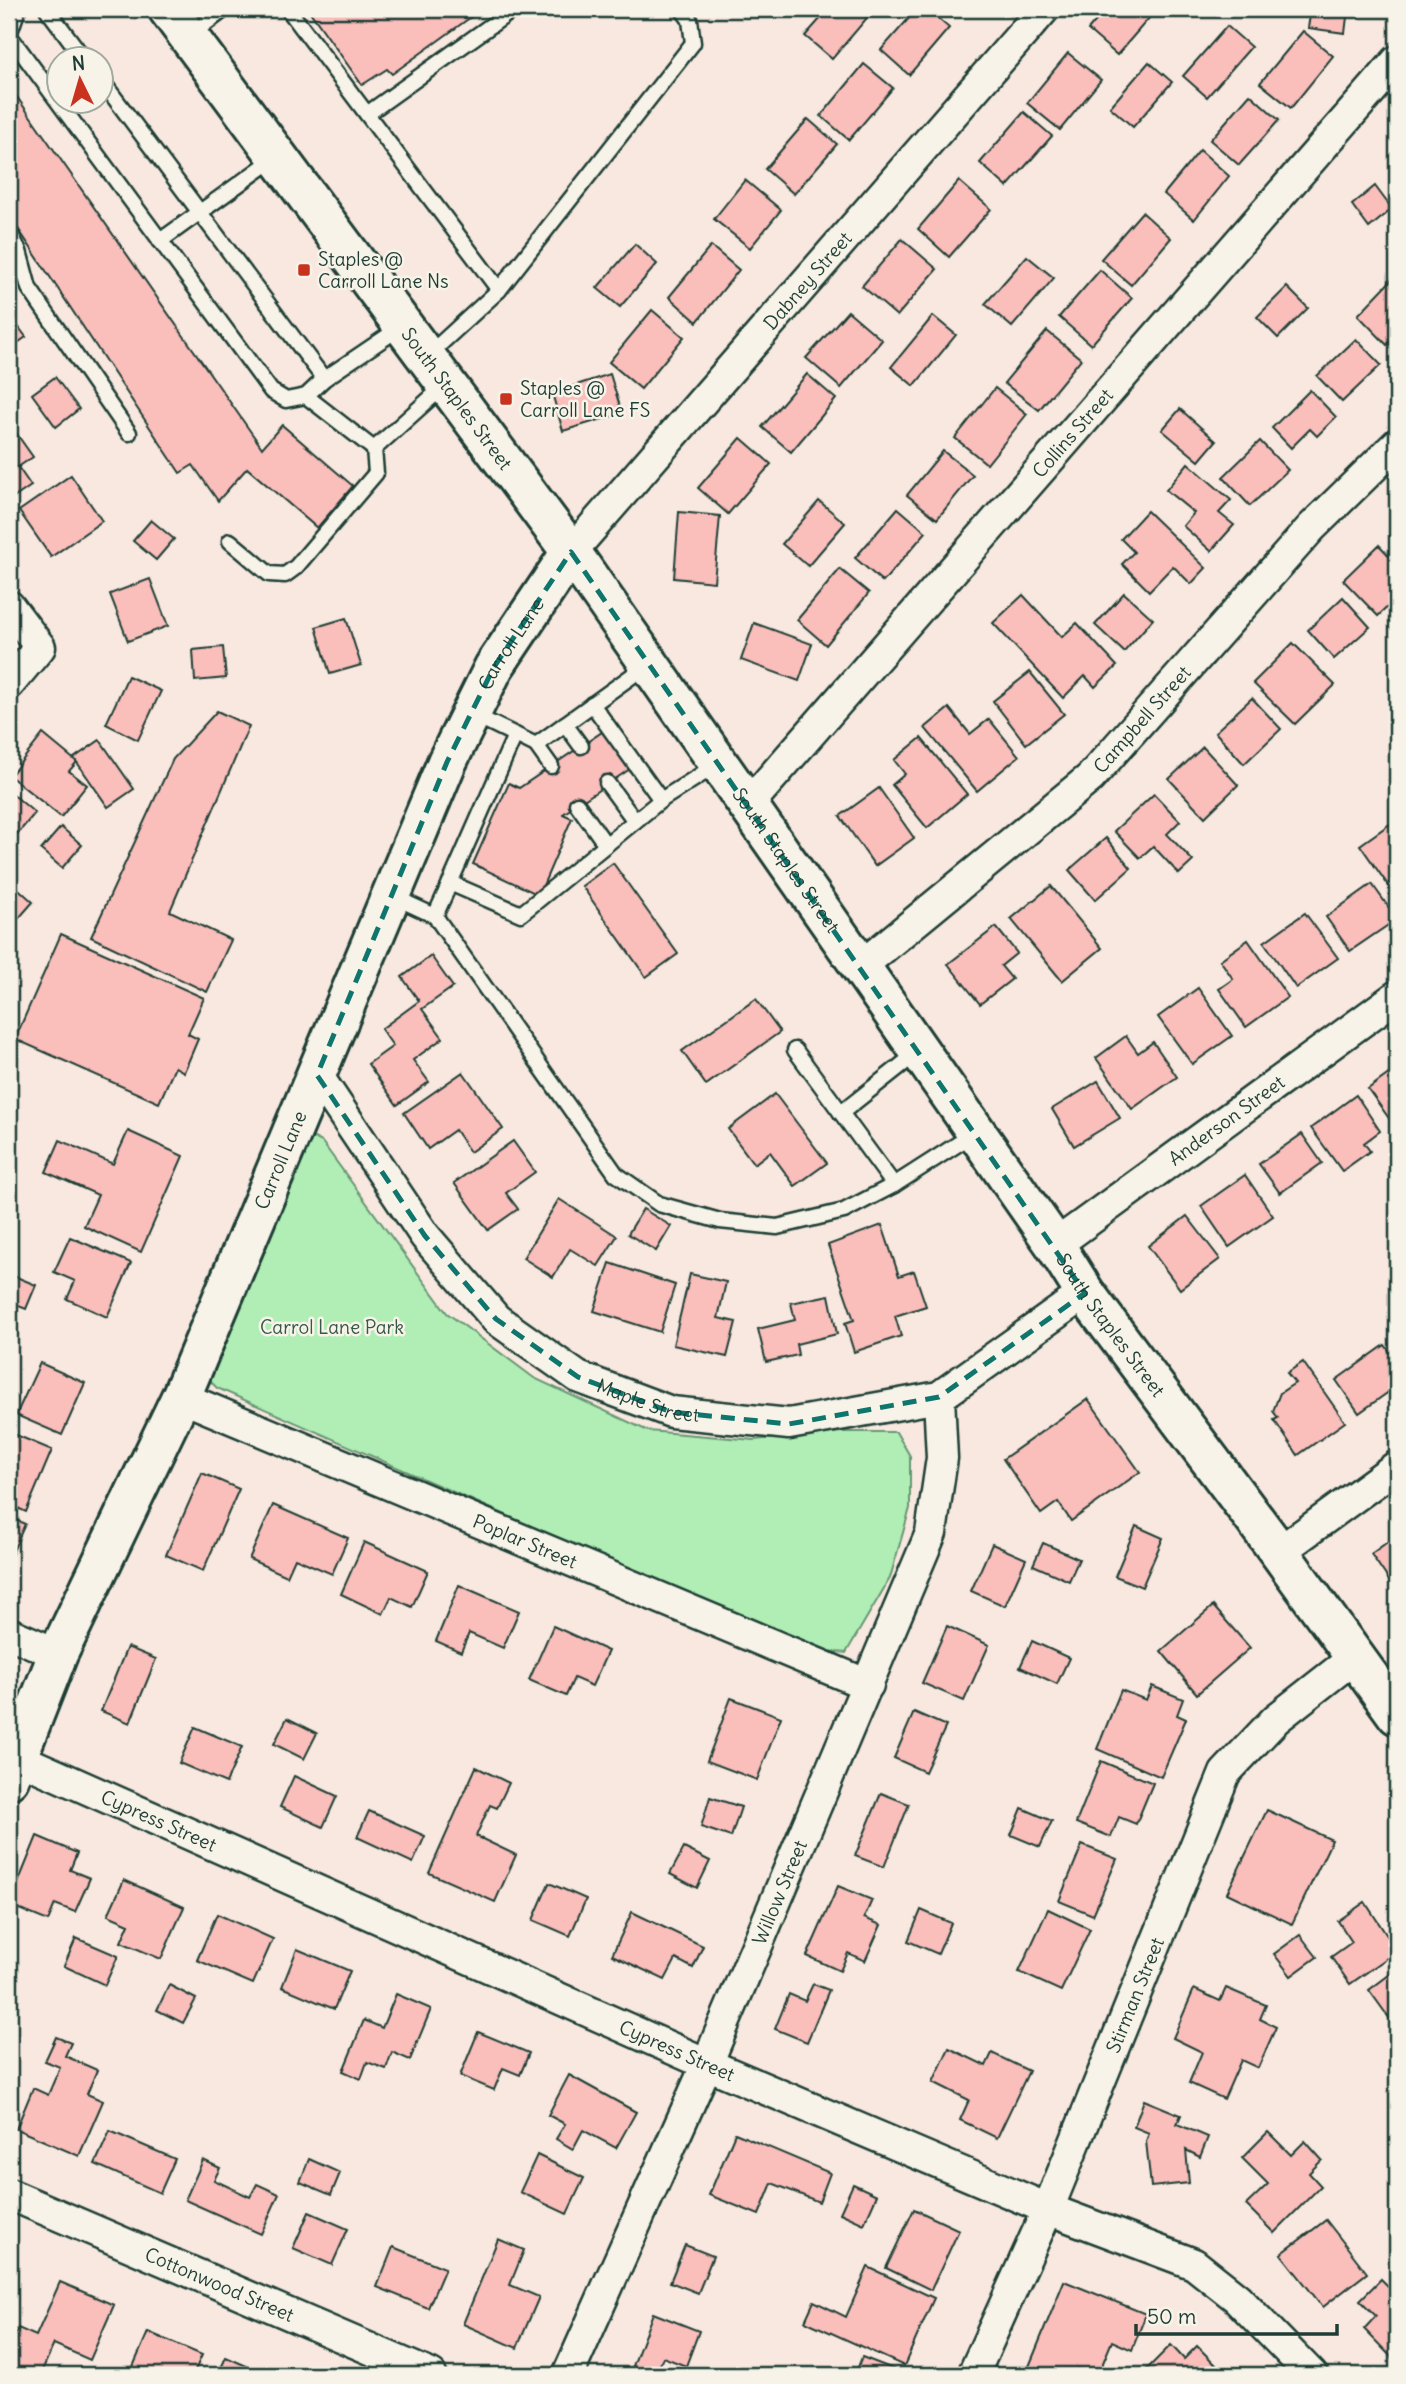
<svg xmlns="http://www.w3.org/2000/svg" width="1406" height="2384" viewBox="0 0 1406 2384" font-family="Delius,sans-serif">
<rect width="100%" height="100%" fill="#f8e8df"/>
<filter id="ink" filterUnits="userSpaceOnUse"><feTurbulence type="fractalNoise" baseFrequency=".0143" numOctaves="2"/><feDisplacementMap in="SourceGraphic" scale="14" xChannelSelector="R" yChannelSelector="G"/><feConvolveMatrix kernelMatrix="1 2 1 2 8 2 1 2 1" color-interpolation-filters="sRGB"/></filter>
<g filter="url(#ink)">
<path fill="#b0eeb5" stroke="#689674" stroke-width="2" d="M314 1138 322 1142 447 1313 534 1378 648 1431 754 1440 842 1432H896L910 1456V1508L890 1578 846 1653 813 1650 217 1388 205 1376 302 1141Z"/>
<g fill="#fabebb" stroke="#1f3d34" stroke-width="2">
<path d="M308 9H482L392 74 387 69 362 85Z"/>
<path d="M829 9H855L867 18 832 59 805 36Z"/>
<path d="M917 9H927L949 28 909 75 881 50Z"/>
<path d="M1106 9H1157L1117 55 1088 30Z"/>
<path d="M1311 9H1348L1345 33 1308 28Z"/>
<path d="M1227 26 1251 47 1207 97 1183 76Z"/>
<path d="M1303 31 1333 56 1291 108 1260 83Z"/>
<path d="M1068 53 1101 80 1060 130 1027 103Z"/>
<path d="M1149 62 1172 82 1133 127 1110 107Z"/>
<path d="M864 64 893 88 849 140 821 116Z"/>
<path d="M10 87 262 448 282 425 353 486 317 528 247 468 218 501 193 465 180 473 9 215Z"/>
<path d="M1250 94 1279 120 1239 165 1210 140Z"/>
<path d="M1024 112 1052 136 1007 187 980 163Z"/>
<path d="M808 119 837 144 794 194 765 169Z"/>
<path d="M1200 150 1229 176 1194 220 1164 194Z"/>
<path d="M745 180 781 210 750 248 714 219Z"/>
<path d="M959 181 991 209 949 257 918 229Z"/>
<path d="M1375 186 1392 209 1369 228 1352 205Z"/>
<path d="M1142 212 1171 238 1131 285 1101 259Z"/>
<path d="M902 239 937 269 897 316 862 286Z"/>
<path d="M635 244 657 264 620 307 597 288Z"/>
<path d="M711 246 739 270 697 322 669 297Z"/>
<path d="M1027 256 1054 278 1012 327 985 304Z"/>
<path d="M1100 270 1132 298 1091 345 1059 317Z"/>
<path d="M1397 274V334L1387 345 1358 315Z"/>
<path d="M1287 287 1308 308 1278 338 1257 317Z"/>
<path d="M652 310 684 337 641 389 609 362Z"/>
<path d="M848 311 882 340 841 388 806 358Z"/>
<path d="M9 314 26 337 9 349Z"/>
<path d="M933 316 956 335 914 386 891 367Z"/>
<path d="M1047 331 1081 359 1039 410 1004 383Z"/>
<path d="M1356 339 1381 365 1342 402 1317 376Z"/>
<path d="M610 374 622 413 563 431 552 393Z"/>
<path d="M807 374 836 399 791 452 762 427Z"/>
<path d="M55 377 79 409 56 427 32 394Z"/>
<path d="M995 388 1027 414 987 464 955 438Z"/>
<path d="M1310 390 1336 417 1317 436 1310 429 1291 448 1272 428Z"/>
<path d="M1180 409 1216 441 1199 461 1162 430Z"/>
<path d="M9 423 33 457 18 467 31 486 9 501Z"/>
<path d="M741 438 771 464 728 514 698 488Z"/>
<path d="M1260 441 1288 470 1250 506 1223 477Z"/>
<path d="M943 451 973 475 937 519 907 495Z"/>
<path d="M1188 463 1231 500 1219 513 1234 525 1211 551 1183 526 1194 513 1166 490Z"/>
<path d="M71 475 102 521 51 557 19 511Z"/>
<path d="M819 501 845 523 808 566 782 544Z"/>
<path d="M898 508 926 532 883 582 855 558Z"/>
<path d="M1147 511 1206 568 1191 584 1173 566 1149 591 1122 564 1134 552 1121 539Z"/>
<path d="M679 512 720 516 714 582 674 578Z"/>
<path d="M151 520 174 539 156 560 133 541Z"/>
<path d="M1379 545 1397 564V598L1378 616 1343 580Z"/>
<path d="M840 569 869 593 826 645 797 620Z"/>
<path d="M150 579 168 626 128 641 110 594Z"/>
<path d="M1124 593 1153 619 1124 652 1095 625Z"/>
<path d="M1023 595 1062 637 1077 623 1117 666 1095 687 1085 676 1063 698 993 623Z"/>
<path d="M1343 597 1370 627 1334 659 1308 630Z"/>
<path d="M346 618 361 665 330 674 316 627Z"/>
<path d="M754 623 812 644 799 681 741 660Z"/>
<path d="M1293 643 1335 685 1295 724 1253 683Z"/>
<path d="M223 647 226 678 195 681 193 650Z"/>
<path d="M1030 672 1064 714 1026 744 993 701Z"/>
<path d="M128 676 161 691 138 740 106 724Z"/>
<path d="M1252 698 1281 729 1244 764 1215 732Z"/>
<path d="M949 708 970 734 989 719 1019 756 977 791 925 728Z"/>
<path d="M217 711 249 726 170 911 231 940 207 992 91 937 173 759Z"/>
<path d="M605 730 630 769 563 814 572 818 539 895 473 864 509 783 519 788Z"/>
<path d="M43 734 77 762 69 771 87 785 61 817 10 776Z"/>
<path d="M921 738 967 794 927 828 892 785 905 774 894 760Z"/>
<path d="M100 740 134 789 108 807 74 758Z"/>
<path d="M1203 747 1238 785 1205 817 1169 779Z"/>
<path d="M1397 774V792L1389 780Z"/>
<path d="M879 788 914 838 875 866 840 816Z"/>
<path d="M9 791 35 813 9 844Z"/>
<path d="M1154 794 1180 821 1167 834 1193 861 1179 874 1153 846 1140 858 1114 831Z"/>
<path d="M1397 819V898L1360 845Z"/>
<path d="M61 827 82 845 62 868 41 850Z"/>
<path d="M1106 838 1131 868 1095 900 1069 870Z"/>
<path d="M613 863 678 954 646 977 582 886Z"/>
<path d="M13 884 33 902 12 926 9 923V889Z"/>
<path d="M1372 884 1397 919 1350 951 1326 917Z"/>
<path d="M1051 886 1102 948 1062 981 1011 919Z"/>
<path d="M1305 913 1338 958 1296 988 1264 942Z"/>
<path d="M996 927 1017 953 1001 966 1012 979 980 1004 948 964Z"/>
<path d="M61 934 204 998 188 1034 198 1039 184 1072 175 1067 159 1103 15 1039Z"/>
<path d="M1248 940 1288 997 1246 1027 1219 989 1233 979 1220 960Z"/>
<path d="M431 956 453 987 422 1009 443 1038 413 1060 429 1082 397 1105 368 1064 393 1046 381 1029 419 1001 402 977Z"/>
<path d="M1198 988 1232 1036 1192 1064 1158 1017Z"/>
<path d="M756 999 780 1032 706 1085 682 1051Z"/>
<path d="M1126 1036 1138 1053 1153 1042 1177 1077 1132 1109 1096 1058Z"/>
<path d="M1397 1068V1116L1391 1121 1368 1089Z"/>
<path d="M463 1072 503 1129 470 1152 455 1130 428 1149 404 1113Z"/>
<path d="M1098 1081 1120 1118 1074 1146 1052 1109Z"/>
<path d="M775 1094 827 1163 795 1186 770 1152 754 1164 728 1129Z"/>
<path d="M1356 1095 1380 1131 1364 1143 1370 1151 1342 1171 1311 1128Z"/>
<path d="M128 1131 183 1156 141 1252 84 1226 98 1195 46 1172 60 1140 113 1164Z"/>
<path d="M1302 1134 1322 1163 1280 1193 1259 1164Z"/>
<path d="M513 1141 535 1172 506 1193 518 1209 488 1230 454 1183Z"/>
<path d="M1245 1175 1273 1216 1229 1247 1201 1206Z"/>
<path d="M559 1199 617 1236 598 1266 570 1249 553 1277 523 1258Z"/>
<path d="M643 1209 671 1226 656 1251 628 1234Z"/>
<path d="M1187 1216 1220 1259 1180 1289 1148 1246Z"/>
<path d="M882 1225 899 1276 914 1271 926 1306 895 1316 901 1336 854 1352 845 1323 854 1320 828 1245Z"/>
<path d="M70 1237 131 1263 107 1317 67 1299 75 1281 54 1272Z"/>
<path d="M610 1263 675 1285 660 1332 594 1311Z"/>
<path d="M9 1274 36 1285 26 1309 9 1302Z"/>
<path d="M690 1274 726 1282 718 1318 736 1322 727 1357 673 1345Z"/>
<path d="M829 1295 837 1334 796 1344 798 1355 766 1362 758 1329 795 1320 791 1303Z"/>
<path d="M1397 1326V1341L1390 1331Z"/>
<path d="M1385 1345 1397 1362V1386L1359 1413 1336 1380Z"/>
<path d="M1303 1362 1345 1422 1298 1455 1274 1420 1278 1418 1273 1411 1280 1393 1295 1383 1287 1373Z"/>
<path d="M40 1363 85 1383 62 1435 16 1415Z"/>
<path d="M1088 1399 1140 1472 1071 1521 1058 1502 1041 1514 1003 1459Z"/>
<path d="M9 1432 52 1450 26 1512 9 1504Z"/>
<path d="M202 1473 239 1489 203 1571 166 1555Z"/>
<path d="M273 1505 348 1538 332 1574 295 1558 287 1576 249 1559Z"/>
<path d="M9 1517 25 1524 9 1560Z"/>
<path d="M1136 1526 1163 1538 1142 1587 1115 1576Z"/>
<path d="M1397 1535V1592L1371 1554Z"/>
<path d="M364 1542 428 1571 412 1607 391 1597 383 1614 341 1594Z"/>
<path d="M1043 1543 1079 1559 1069 1581 1033 1565Z"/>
<path d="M992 1544 1026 1559 1005 1606 971 1591Z"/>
<path d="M459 1585 519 1611 503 1648 469 1633 461 1652 436 1641Z"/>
<path d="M1213 1606 1250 1648 1197 1694 1161 1651Z"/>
<path d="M553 1626 608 1651 592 1686 574 1678 566 1696 529 1680Z"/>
<path d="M947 1626 989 1645 964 1701 922 1683Z"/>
<path d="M1032 1641 1069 1658 1057 1684 1020 1667Z"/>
<path d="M127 1647 156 1659 130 1723 101 1711Z"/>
<path d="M1152 1686 1183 1699 1177 1715 1186 1719 1161 1777 1097 1749 1121 1690 1146 1700Z"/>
<path d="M731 1698 781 1717 757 1780 707 1761Z"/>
<path d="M914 1712 946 1726 925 1772 894 1758Z"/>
<path d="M287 1718 317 1733 304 1759 274 1744Z"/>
<path d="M195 1727 242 1747 226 1783 179 1763Z"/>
<path d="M1101 1761 1153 1783 1136 1824 1119 1817 1111 1837 1076 1823Z"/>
<path d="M476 1767 509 1783 497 1808 490 1805 476 1836 516 1855 495 1902 429 1873Z"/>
<path d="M294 1776 337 1796 323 1827 280 1807Z"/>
<path d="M881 1793 909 1804 884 1867 855 1856Z"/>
<path d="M710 1797 741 1807 731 1837 701 1827Z"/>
<path d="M1022 1808 1052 1821 1040 1847 1011 1835Z"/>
<path d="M1267 1810 1332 1840 1292 1924 1227 1893Z"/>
<path d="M369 1811 425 1836 413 1863 357 1837Z"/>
<path d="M37 1836 77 1853 70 1870 90 1878 75 1912 55 1904 48 1921 9 1905Z"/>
<path d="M1082 1845 1117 1859 1093 1915 1059 1901Z"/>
<path d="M684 1848 710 1861 697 1888 670 1874Z"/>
<path d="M124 1880 184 1907 161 1959 121 1942 129 1924 108 1915Z"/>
<path d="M549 1883 586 1899 570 1936 533 1920Z"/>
<path d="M838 1886 872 1900 864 1918 881 1925 865 1961 848 1953 840 1971 807 1956Z"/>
<path d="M1365 1902 1397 1951 1350 1984 1331 1957 1352 1942 1338 1921Z"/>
<path d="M1048 1909 1090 1929 1061 1991 1019 1972Z"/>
<path d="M921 1910 951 1923 938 1954 908 1941Z"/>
<path d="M632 1912 703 1946 693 1968 676 1959 665 1980 612 1955Z"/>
<path d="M217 1914 273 1939 253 1984 197 1960Z"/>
<path d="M1300 1935 1317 1957 1291 1976 1274 1954Z"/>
<path d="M76 1938 118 1956 105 1985 64 1966Z"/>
<path d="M297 1949 350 1971 334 2009 282 1987Z"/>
<path d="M1397 1969V2029L1369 1990Z"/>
<path d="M813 1984 829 1990 807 2042 775 2029 789 1994 805 2001Z"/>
<path d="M169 1985 196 1999 183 2023 157 2010Z"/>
<path d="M1226 1988 1266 2005 1260 2019 1276 2027 1258 2068 1241 2060 1224 2099 1189 2083 1202 2052 1173 2038 1194 1989 1220 2001Z"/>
<path d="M396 1994 431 2009 410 2060 392 2052 386 2069 367 2062 361 2079 343 2071 364 2020 382 2028Z"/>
<path d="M478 2032 529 2053 520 2075 503 2068 494 2090 460 2076Z"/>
<path d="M56 2037 71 2043 65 2056 97 2070 87 2094 103 2101 79 2156 16 2129 33 2088 48 2095 60 2067 45 2061Z"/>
<path d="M949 2048 986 2066 992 2053 1029 2071 997 2138 960 2120 969 2100 933 2082Z"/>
<path d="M569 2075 636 2112 616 2148 583 2130 573 2149 556 2139 565 2124 548 2115Z"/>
<path d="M1144 2100 1181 2115 1177 2124 1208 2137 1200 2157 1186 2150 1189 2183 1151 2187 1146 2141 1149 2133 1134 2127Z"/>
<path d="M110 2131 175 2159 160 2193 95 2164Z"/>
<path d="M1268 2132 1291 2155 1305 2141 1322 2160 1309 2173 1321 2186 1274 2233 1246 2205 1268 2184 1242 2158Z"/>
<path d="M735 2133 830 2173 819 2202 772 2183 759 2215 709 2195Z"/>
<path d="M537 2155 584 2178 567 2214 520 2192Z"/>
<path d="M309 2159 340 2173 331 2195 300 2182Z"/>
<path d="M203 2160 220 2168 214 2180 250 2197 257 2184 279 2194 261 2234 185 2200Z"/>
<path d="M853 2184 877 2195 864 2224 840 2213Z"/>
<path d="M914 2209 959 2230 931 2290 886 2268Z"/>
<path d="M309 2212 348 2229 332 2265 293 2248Z"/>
<path d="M1326 2220 1367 2273 1323 2307 1281 2254Z"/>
<path d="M498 2239 524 2250 510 2285 539 2297 517 2348 463 2324Z"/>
<path d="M685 2245 713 2256 698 2293 670 2282Z"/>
<path d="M393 2247 445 2268 428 2308 377 2287Z"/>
<path d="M868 2267 934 2298 904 2366 805 2321 814 2301 846 2317Z"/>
<path d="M1381 2279 1397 2295V2363L1364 2329 1376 2316 1360 2300Z"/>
<path d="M1064 2281 1146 2314 1132 2350 1112 2341 1098 2375 1077 2368 1074 2375H1044L1028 2369Z"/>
<path d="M60 2282 114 2305 90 2360 54 2344 40 2375H9V2348L18 2328 36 2336Z"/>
<path d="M653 2313 699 2331 686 2366 663 2357 656 2375 633 2366Z"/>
<path d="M148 2332 202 2355 193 2375H148L132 2369Z"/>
<path d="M1171 2345 1184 2359 1197 2346 1226 2375H1141Z"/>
<path d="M226 2357 267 2375H218Z"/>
<path d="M862 2357 896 2370 894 2375H855Z"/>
</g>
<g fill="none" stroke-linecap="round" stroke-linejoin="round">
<defs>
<g id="lane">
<path d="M18 9 9 35 271 391 286 400 306 396 324 379 401 327"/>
<path d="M47 9 85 60"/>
<path d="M288 9 499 290"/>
<path d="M190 35 225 9"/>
<path d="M102 81 324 379"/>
<path d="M367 114 514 9"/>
<path d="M9 231 19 251 29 288 129 433"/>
<path d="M160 241 275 158"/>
<path d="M426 357 499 290 693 43 690 20 682 9"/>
<path d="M306 396 374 449 445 385"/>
<path d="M230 541 269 574 285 575 296 567 376 473 374 449"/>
<path d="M592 704 661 800"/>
<path d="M472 714 536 745 647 665"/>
<path d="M565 724 581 746"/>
<path d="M536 745 551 766"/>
<path d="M607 783 635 821"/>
<path d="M577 804 606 845"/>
<path d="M450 883 515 735"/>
<path d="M392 896 435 916 616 1174 659 1204 720 1221 777 1227 844 1211 894 1185 975 1133"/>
<path d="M435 916 450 883 521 914 661 800 718 764"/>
<path d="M795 1050 894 1185"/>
<path d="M841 1113 918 1052"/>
</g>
<g id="street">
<path id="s1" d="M571 552 1044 9"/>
<path d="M9 606 40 647 9 684"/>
<path id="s2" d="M747 806 1397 61"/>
<path id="s3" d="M860 967 1090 778 1311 528 1397 444"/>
<path id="s4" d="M317 1075 425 1236 496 1319 578 1377 671 1412 789 1424 939 1397 1085 1293"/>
<path id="s5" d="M1055 1245 1397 996"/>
<path id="s6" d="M181 1397 868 1685"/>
<path d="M1279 1552 1397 1466"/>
<path d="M9 1633 58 1654"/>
<path id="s7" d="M18 1758 707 2064 1048 2209 1194 2264 1237 2298 1312 2375"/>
<path id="s8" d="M9 2194 431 2375"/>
<path id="s9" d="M568 2375 707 2064 931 1533 942 1458 939 1397"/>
<path id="s10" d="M973 2375 1048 2209 1225 1773 1276 1719 1355 1657"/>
</g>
<g id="secondary">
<path id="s11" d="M9 1779 58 1654 181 1397 447 762 494 667 571 552"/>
</g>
<g id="primary">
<path id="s12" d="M168 9 571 552 1055 1245 1085 1293 1279 1552 1397 1715"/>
</g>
</defs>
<use href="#lane" stroke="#1f3d34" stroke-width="19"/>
<use href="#street" stroke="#1f3d34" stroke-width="35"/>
<use href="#secondary" stroke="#1f3d34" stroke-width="44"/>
<use href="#primary" stroke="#1f3d34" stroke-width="44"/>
<use href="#lane" stroke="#f7f3e8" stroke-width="14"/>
<use href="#street" stroke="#f7f3e8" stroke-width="30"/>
<use href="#secondary" stroke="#f7f3e8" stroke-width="38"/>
<use href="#primary" stroke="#f7f3e8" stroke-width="38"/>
</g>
</g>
<path fill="none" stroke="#0f766e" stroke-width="5" stroke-dasharray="14 9" stroke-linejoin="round" d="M571 552 1085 1293 939 1397 789 1424 671 1412 578 1377 496 1319 425 1236 317 1075 447 762 494 667Z"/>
<g fill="#c8321e" stroke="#f7f3e8" stroke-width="2.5">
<rect x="297" y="263" width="14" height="14" rx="3.5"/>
<rect x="499" y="392" width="14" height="14" rx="3.5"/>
</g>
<g text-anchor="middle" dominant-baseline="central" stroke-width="5" stroke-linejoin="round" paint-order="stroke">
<g font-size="19" fill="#1f3d34" stroke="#f7f3e8" text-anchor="start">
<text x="318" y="259">Staples @<tspan x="318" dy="22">Carroll Lane Ns</tspan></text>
<text x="520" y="388">Staples @<tspan x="520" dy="22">Carroll Lane FS</tspan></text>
</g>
<g font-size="19" fill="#1f3d34" stroke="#f7f3e8">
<text stroke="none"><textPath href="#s1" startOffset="360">Dabney Street</textPath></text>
<text stroke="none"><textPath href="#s12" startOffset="485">South Staples Street</textPath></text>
<text stroke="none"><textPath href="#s2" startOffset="495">Collins Street</textPath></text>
<text stroke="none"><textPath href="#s11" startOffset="1242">Carroll Lane</textPath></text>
<text stroke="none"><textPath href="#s3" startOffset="376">Campbell Street</textPath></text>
<text stroke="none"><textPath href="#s12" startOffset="1052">South Staples Street</textPath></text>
<text stroke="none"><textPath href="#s5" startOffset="212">Anderson Street</textPath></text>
<text stroke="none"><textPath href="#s11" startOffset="676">Carroll Lane</textPath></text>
<text stroke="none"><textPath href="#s12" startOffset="1619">South Staples Street</textPath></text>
<text stroke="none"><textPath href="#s4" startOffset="478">Maple Street</textPath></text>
<text stroke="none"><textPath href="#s6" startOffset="373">Poplar Street</textPath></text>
<text stroke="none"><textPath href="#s7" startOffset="154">Cypress Street</textPath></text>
<text stroke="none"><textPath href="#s9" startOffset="527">Willow Street</textPath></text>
<text stroke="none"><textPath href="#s10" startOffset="413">Stirman Street</textPath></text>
<text stroke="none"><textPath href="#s7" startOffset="721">Cypress Street</textPath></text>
<text stroke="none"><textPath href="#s8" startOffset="229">Cottonwood Street</textPath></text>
</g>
<g font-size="19" fill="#355847" stroke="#f7f3e8">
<text x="332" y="1327">Carrol Lane Park</text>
</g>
</g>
<rect width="1406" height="2384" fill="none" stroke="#f7f3e8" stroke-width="35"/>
<rect x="18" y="18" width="1371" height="2349" fill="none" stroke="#1f3d34" stroke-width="2.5" filter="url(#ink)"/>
<g transform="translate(80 80) rotate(355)"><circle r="33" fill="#f7f3e8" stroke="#a1aaa0" stroke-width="2"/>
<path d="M0-5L12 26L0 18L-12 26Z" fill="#c8321e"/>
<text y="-10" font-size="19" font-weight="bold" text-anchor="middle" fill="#1f3d34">N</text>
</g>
<path d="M1136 2324v10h201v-10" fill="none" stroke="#1f3d34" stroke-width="3.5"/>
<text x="1147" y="2324" font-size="21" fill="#1f3d34" stroke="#f7f3e8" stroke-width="5" paint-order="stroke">50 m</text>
</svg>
